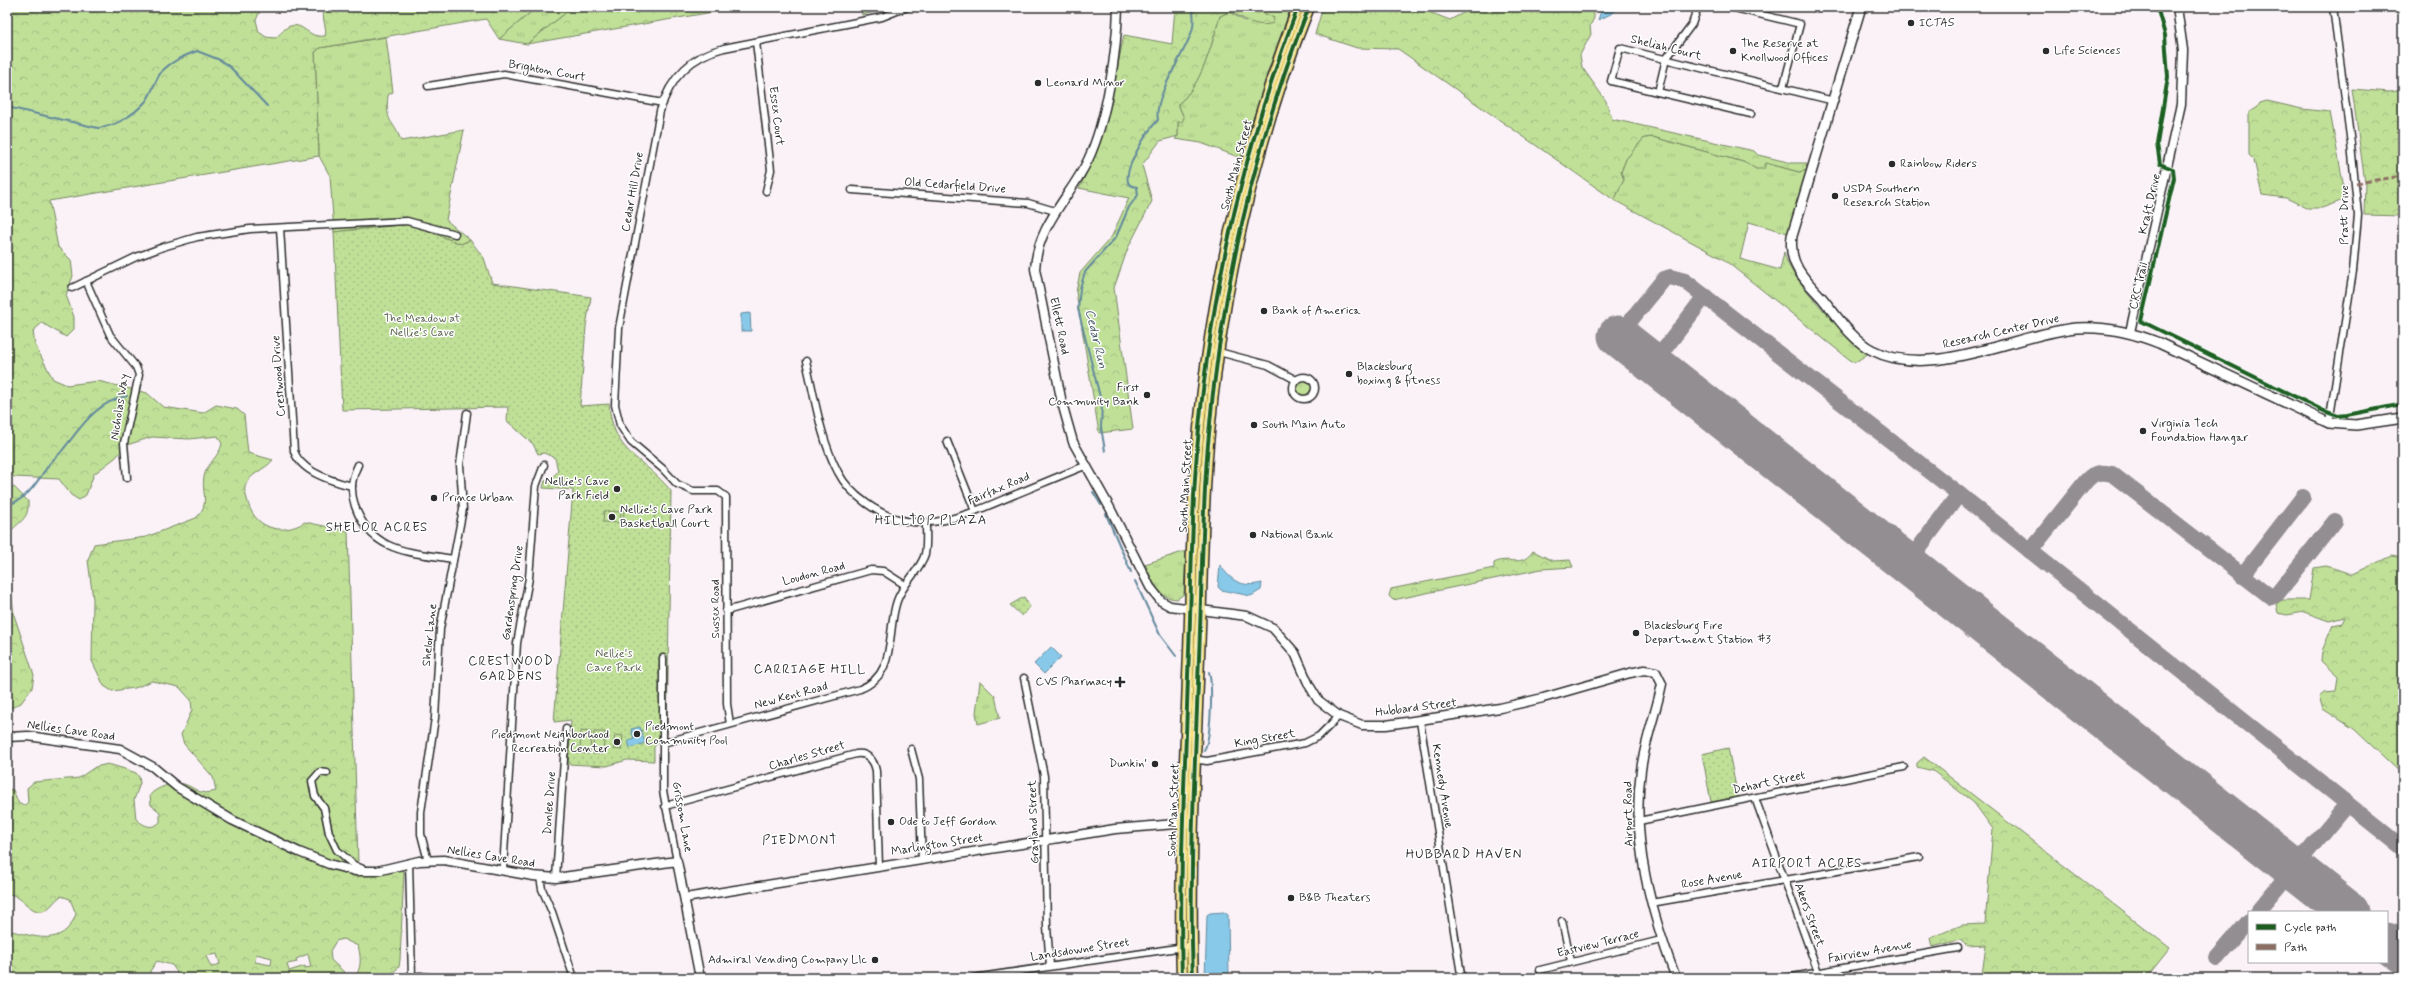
<svg xmlns="http://www.w3.org/2000/svg" width="2410" height="985" viewBox="0 0 2410 985" font-family="Mynerve,sans-serif">
<defs>
<pattern id="grass-tufts" width="24" height="20" patternUnits="userSpaceOnUse"><rect width="24" height="20" fill="#c0e098"/><path d="M3 7l-1-3M5 7V3M7 7l1-3M15 17l-1-3M17 17v-4M19 17l1-3" fill="none" stroke="#a5c083"/></pattern>
<pattern id="forest-crowns" width="20" height="18" patternUnits="userSpaceOnUse"><rect width="20" height="18" fill="#c0e098"/><path d="M2 6a3 3 0 1 1 6 0M12 15a3 3 0 1 1 6 0" fill="none" stroke="#a5c083"/></pattern>
<pattern id="park-dots" width="8" height="8" patternUnits="userSpaceOnUse"><rect width="8" height="8" fill="#c0e098"/><path d="M2 2h.1M6 6h.1" fill="none" stroke="#a5c083" stroke-width="1.8" stroke-linecap="round"/></pattern>
</defs>
<rect width="100%" height="100%" fill="#fbf2f8"/>
<filter id="ink" filterUnits="userSpaceOnUse"><feTurbulence type="fractalNoise" baseFrequency=".025" numOctaves="2"/><feDisplacementMap in="SourceGraphic" scale="8" xChannelSelector="R" yChannelSelector="G"/><feConvolveMatrix kernelMatrix="1 2 1 2 8 2 1 2 1" color-interpolation-filters="sRGB"/></filter>
<g filter="url(#ink)">
<g fill="url(#grass-tufts)" stroke="#768662">
<path d="M537 7H573L527 44 499 39Z"/>
<path d="M1249 7H1291L1268 71 1241 158 1201 143 1175 139 1178 136V122L1184 118 1178 104C1201 86 1212 44 1220 16L1229 12 1245 21 1274 18Z"/>
<path d="M386 37 393 92 388 95C385 125 393 118 401 141L464 130 446 220 470 240 461 244 410 224 334 232 330 176 319 156 315 52 320 48Z"/>
<path d="M1653 137 1747 163 1756 169 1766 163 1799 172 1807 170 1788 233 1749 222 1740 259 1780 270 1784 252C1786 260 1789 267 1794 274 1804 289 1855 349 1869 353L1854 363 1723 259 1614 200C1619 193 1619 187 1624 180L1621 172 1626 159 1644 138Z"/>
<circle cx="1304" cy="388" r="8"/>
<path d="M1186 551 1184 594 1177 599C1157 598 1153 581 1145 564Z"/>
<path d="M980 681 995 696 1000 718 978 724 976 713Z"/>
</g>
<g fill="url(#forest-crowns)" stroke="#768662" fill-rule="evenodd">
<path d="M7 7H262L256 20 259 32 266 37 275 38C280 35 284 28 290 26 304 22 308 39 325 36 328 27 320 19 325 7H537L499 39 486 19 320 48 315 52 319 156 49 201 58 247 71 260 73 276 66 295 74 317V329L66 337 42 323 33 331 35 345 53 379 67 385 98 381 147 393 163 407 203 413 216 405 237 409 244 415 248 453 273 460C265 470 248 474 245 487 244 490 246 495 247 499 253 528 281 537 305 522L348 531 358 863 372 868 396 864 404 872 400 960 399 967 387 978H354C362 969 361 956 358 946L343 939 336 941 330 951 331 960 345 973 344 978H279L250 973 228 978H181L172 965 157 961 150 971 151 978H7V930C35 936 63 949 76 914L70 899 61 896C55 900 52 906 47 909 32 919 22 893 7 894V789L13 790 19 804 25 805 28 802 27 788 34 782 79 778 95 767 108 764 128 770 136 773 139 777 140 783 134 800 136 819C144 826 152 830 160 822V812L151 805 150 795C155 788 175 781 184 784 198 789 199 796 216 791L213 777 184 744 181 735 192 710 191 700 179 687 152 681 135 688 112 691 104 686 92 661 93 599 88 560 94 544 146 537 196 518C211 503 201 493 204 477 206 464 219 457 222 444L218 436 189 439 152 437 127 445 115 458 94 474 86 495 79 500 71 495 59 479 14 477 7 470ZM217 954 220 964 211 967 206 956ZM256 954 272 958 271 965 255 962ZM308 954 311 967 305 968V966L289 971 287 964 297 962 296 959Z"/>
<path d="M573 7H742L527 44Z"/>
<path d="M1175 7H1249L1274 18 1273 23C1256 29 1243 17 1229 12L1220 16C1211 45 1203 84 1178 104L1184 118 1182 122H1178V136L1160 141 1142 165 1152 201 1128 248 1114 288 1133 429 1099 433 1076 292 1080 273 1112 236 1129 198 1079 188C1106 140 1113 88 1124 35L1172 44Z"/>
<path d="M1323 7H1416L1450 20 1474 7H1594V18L1590 26 1591 34 1580 55 1582 67 1606 101 1612 119 1754 151 1758 155 1792 163H1806L1807 170 1799 172 1766 163 1764 169H1756L1747 163 1653 137 1644 138 1626 159 1621 172 1624 180C1619 187 1619 193 1614 200L1398 49 1357 48 1315 34Z"/>
<path d="M2352 89 2390 92 2403 90V216L2364 215 2365 183Z"/>
<path d="M2267 101 2302 109 2330 112 2346 199 2322 208H2307L2286 198 2262 195 2254 160 2249 155V112L2257 108 2260 103Z"/>
<path d="M14 487 28 501C30 522 16 521 7 537V488Z"/>
<path d="M1533 551 1553 561 1570 560 1573 567 1541 569 1393 600 1389 596 1391 589 1494 568V563C1509 555 1521 569 1533 551Z"/>
<path d="M2391 556 2403 558V775L2354 729 2323 709 2319 697 2324 693 2336 692 2338 677 2321 661 2322 651 2333 625 2342 623 2345 617 2329 621 2304 612 2287 615 2278 613 2276 604 2282 600H2309L2314 568 2326 566 2353 574Z"/>
<path d="M7 557 14 615 34 675 32 688 21 703 7 710Z"/>
<path d="M1924 757 2170 948 2146 978H2047L2035 973 2034 978H1976L1982 975 1986 945 1967 946 1960 940 1932 947 1930 938 1962 925 1985 924 1993 829 1974 803 1933 771 1917 767V763Z"/>
</g>
<g fill="url(#park-dots)" stroke="#768662">
<path d="M861 7H896L862 15Z"/>
<path d="M410 224 461 244 470 240 484 258 492 283 591 297 586 326 580 406 609 404C613 455 644 457 671 491L667 734 654 747V761L627 760 607 766 568 764 571 720 554 722 573 490 543 488 545 481 552 478 558 471 555 458 544 453 538 454 533 444 507 421 508 407 342 410 334 232Z"/>
<path d="M1024 597 1030 607 1022 616 1010 605Z"/>
<path d="M1728 748 1738 797 1711 802 1702 754Z"/>
</g>
<g fill="#c0e098" stroke="#768662">
<path d="M624 509 655 511 653 528 623 526Z"/>
<path d="M604 511 621 512 620 523 603 522Z"/>
<path d="M581 731 591 732 590 754 580 753Z"/>
<path d="M594 732H605L603 754H593Z"/>
<path d="M615 735 623 736 621 750 613 749Z"/>
</g>
<g fill="#88c9e9" stroke="#638a9d">
<path d="M1599 7H1619L1613 13 1598 20 1601 11Z"/>
<path d="M750 313 751 331H741V314Z"/>
<path d="M1220 565C1231 581 1242 588 1262 583L1261 590 1251 596 1221 590 1218 587Z"/>
<path d="M1051 647 1061 657 1044 674 1034 664Z"/>
<path d="M640 727 645 743 630 748 628 741 634 739 631 729Z"/>
<path d="M1224 912 1228 915 1229 978H1205L1207 915 1210 913Z"/>
</g>
<g fill="none" stroke-linecap="round" stroke-linejoin="round">
<g stroke="#638a9d" stroke-width="2">
<path d="M7 107 98 128C115 127 135 114 146 101 153 92 155 79 162 71 173 60 184 56 197 51L220 60 230 67 267 106"/>
<path d="M1105 451 1101 427 1102 405 1078 309 1080 288 1085 272 1116 237 1129 207 1138 195 1137 187C1134 186 1132 187 1129 184 1121 172 1148 130 1158 120 1153 96 1185 54 1192 31 1195 23 1193 16 1193 7"/>
<path d="M1093 492 1101 505"/>
<path d="M7 505C27 500 37 482 48 466 51 461 57 457 61 452 80 429 95 402 127 396"/>
<path d="M1106 514 1131 572"/>
<path d="M1135 581 1160 635 1176 656"/>
<path d="M1204 750C1211 740 1213 686 1209 672"/>
</g>
<g stroke="#938e92" stroke-width="16">
<path d="M1618 336 1664 279 1670 277 1685 281 1959 494 2403 848"/>
<path d="M1653 364 1705 296"/>
<path d="M2030 551 2086 481C2093 473 2101 471 2112 474L2271 597 2277 594 2335 521"/>
<path d="M1907 564 1959 494"/>
<path d="M2242 576 2303 497"/>
<path d="M2257 912 2347 804"/>
<path d="M2217 958 2249 921"/>
</g>
<g stroke="#938e92" stroke-width="41">
<path d="M1618 336 2349 912"/>
<path d="M2387 942 2403 954"/>
</g>
<defs>
<g id="minor">
<path d="M1730 7 1800 24 1783 88"/>
<path d="M756 42 771 170 766 191"/>
<path d="M428 86 504 74 663 103"/>
<path d="M1658 92 1666 59 1692 24 1698 7"/>
<path d="M1751 114 1611 81 1620 48 1834 101"/>
<path d="M852 190 1028 203 1055 211"/>
<path d="M280 228 294 451C301 472 331 481 352 486"/>
<path d="M86 281 110 335 136 367 139 375 124 443 127 478"/>
<path d="M72 288 136 257 166 246 197 237 250 229 407 221 455 234"/>
<path d="M1215 351 1268 365 1296 380"/>
<path d="M806 361C815 398 820 438 838 472 844 484 855 495 866 503 915 539 960 518 1009 497 1034 487 1059 476 1085 466"/>
<circle cx="1304" cy="388" r="11"/>
<path d="M2329 423 2353 271 2358 215 2351 144 2333 7"/>
<path d="M947 441 975 511"/>
<path d="M358 465C351 479 350 491 355 506 371 553 411 552 453 559"/>
<path d="M726 611 871 570 883 571 905 585"/>
<path d="M663 658V791L677 861"/>
<path d="M1024 678 1044 776 1047 927 1050 966"/>
<path d="M1420 721 1461 974"/>
<path d="M730 724 727 704 726 497 718 491H693L677 484 663 469 631 442 620 425 615 405 619 328 660 111C670 78 691 56 724 48L882 17 907 7"/>
<path d="M663 743 860 689C898 674 886 632 897 601 903 583 920 571 925 554 927 544 926 533 926 523"/>
<path d="M911 749 919 779 922 860"/>
<path d="M1192 759 1207 761 1305 743 1319 736 1339 716"/>
<path d="M327 773 320 772 312 781 315 796 324 808 329 833 337 850 354 865 365 870"/>
<path d="M1755 798 1818 972"/>
<path d="M665 806 856 754C867 752 874 760 876 771L879 867"/>
<path d="M1639 821 1904 767"/>
<path d="M428 861 421 834V812L435 718 440 629 463 509 460 465 467 413"/>
<path d="M409 863 412 977"/>
<path d="M503 870 517 643 529 578 536 486 544 465"/>
<path d="M540 877 542 889 552 912 574 978"/>
<path d="M556 878 566 729"/>
<path d="M1651 903 1919 857"/>
<path d="M1562 921 1571 961"/>
<path d="M1540 970 1661 940"/>
<path d="M407 978 420 976 435 978"/>
<path d="M973 978 1191 946"/>
<path d="M1786 978 1958 948"/>
</g>
<g id="tertiary">
<path d="M1118 7C1117 51 1107 120 1088 160 1071 196 1037 225 1035 269L1062 403 1073 442 1110 508 1150 587 1161 601 1170 606 1247 616 1273 628 1295 653 1309 685 1318 700 1339 716 1362 725H1386L1500 708 1543 698 1630 673 1644 670 1656 672 1662 684C1656 713 1645 740 1641 770 1631 841 1651 912 1676 978"/>
<path d="M2130 332 2181 104 2183 50 2177 7"/>
<path d="M7 737 28 736 120 749 153 767 177 787 232 820 299 852 329 864 355 871H377L419 861 444 860 533 876 556 878 677 861 700 978"/>
<path d="M685 898 1115 829 1188 823"/>
</g>
<path id="secondary" d="M1861 7 1792 236C1788 264 1804 279 1822 298 1836 315 1852 340 1872 350 1932 381 2015 334 2076 328 2105 326 2132 332 2159 343L2329 423 2356 425 2403 418"/>
<g id="primary">
<path d="M1182 978C1179 877 1185 777 1188 676 1191 611 1191 544 1195 479 1205 318 1240 157 1298 7"/>
<path d="M1193 978C1189 871 1195 764 1199 657 1202 586 1202 515 1208 444 1220 296 1254 145 1309 7"/>
</g>
</defs>
<use href="#minor" stroke="#2b2b2b" stroke-width="9"/>
<use href="#tertiary" stroke="#2b2b2b" stroke-width="11"/>
<use href="#secondary" stroke="#2b2b2b" stroke-width="12"/>
<use href="#primary" stroke="#2b2b2b" stroke-width="13"/>
<use href="#minor" stroke="#fff" stroke-width="6"/>
<use href="#tertiary" stroke="#fff" stroke-width="8"/>
<use href="#secondary" stroke="#fff" stroke-width="9"/>
<use href="#primary" stroke="#f8e281" stroke-width="10"/>
<path stroke="#8d6e63" stroke-width="3" stroke-dasharray="6 3" stroke-linecap="butt" d="M2356 183 2403 176"/>
<defs>
<g id="cycleway">
<path d="M2157 7 2165 35 2168 77 2157 144 2160 164 2173 169 2174 178 2141 321 2324 411 2338 416 2347 415 2403 404"/>
<path d="M1182 978C1179 877 1185 777 1188 676 1191 611 1191 544 1195 479 1205 318 1240 157 1298 7"/>
<path d="M1193 978C1189 871 1195 764 1199 657 1202 586 1202 515 1208 444 1220 296 1254 145 1309 7"/>
</g>
</defs>
<use href="#cycleway" stroke="#fff" stroke-width="6"/>
<use href="#cycleway" stroke="#1b5e20" stroke-width="4"/>
</g>
</g>
<g fill="#2b2b2b" stroke="#fff" stroke-width="1.5">
<circle cx="1911" cy="23" r="4"/>
<circle cx="1733" cy="51" r="4"/>
<circle cx="2046" cy="51" r="4"/>
<circle cx="1038" cy="83" r="4"/>
<circle cx="1892" cy="164" r="4"/>
<circle cx="1835" cy="196" r="4"/>
<circle cx="1264" cy="311" r="4"/>
<circle cx="1349" cy="374" r="4"/>
<circle cx="1147" cy="395" r="4"/>
<circle cx="1254" cy="425" r="4"/>
<circle cx="2143" cy="431" r="4"/>
<circle cx="617" cy="489" r="4"/>
<circle cx="434" cy="498" r="4"/>
<circle cx="612" cy="517" r="4"/>
<circle cx="1253" cy="535" r="4"/>
<circle cx="1636" cy="633" r="4"/>
<path d="M1118 676h4v4h4v4h-4v4h-4v-4h-4v-4h4z"/>
<circle cx="637" cy="734" r="4"/>
<circle cx="617" cy="742" r="4"/>
<circle cx="1155" cy="764" r="4"/>
<circle cx="891" cy="822" r="4"/>
<circle cx="1291" cy="898" r="4"/>
<circle cx="875" cy="960" r="4"/>
</g>
<g text-anchor="middle" dominant-baseline="central" stroke-width="3" stroke-linejoin="round" paint-order="stroke">
<g font-size="12" fill="#2b2b2b" stroke="#fff" text-anchor="start">
<text x="1919" y="23">ICTAS</text>
<text x="1741" y="44">The Reserve at<tspan x="1741" dy="14">Knollwood Offices</tspan></text>
<text x="2054" y="51">Life Sciences</text>
<text x="1046" y="83">Leonard Minor</text>
<text x="1900" y="164">Rainbow Riders</text>
<text x="1843" y="189">USDA Southern<tspan x="1843" dy="14">Research Station</tspan></text>
<text x="1272" y="311">Bank of America</text>
<text x="1357" y="367">Blacksburg<tspan x="1357" dy="14">boxing &amp; fitness</tspan></text>
<text x="1139" y="388" text-anchor="end">First<tspan x="1139" dy="14">Community Bank</tspan></text>
<text x="2151" y="424">Virginia Tech<tspan x="2151" dy="14">Foundation Hangar</tspan></text>
<text x="1262" y="425">South Main Auto</text>
<text x="609" y="482" text-anchor="end">Nellie's Cave<tspan x="609" dy="14">Park Field</tspan></text>
<text x="442" y="498">Prince Urban</text>
<text x="620" y="510">Nellie's Cave Park<tspan x="620" dy="14">Basketball Court</tspan></text>
<text x="1261" y="535">National Bank</text>
<text x="1644" y="626">Blacksburg Fire<tspan x="1644" dy="14">Department Station #3</tspan></text>
<text x="1112" y="682" text-anchor="end">CVS Pharmacy</text>
<text x="645" y="727">Piedmont<tspan x="645" dy="14">Community Pool</tspan></text>
<text x="609" y="735" text-anchor="end">Piedmont Neighborhood<tspan x="609" dy="14">Recreation Center</tspan></text>
<text x="1147" y="764" text-anchor="end">Dunkin'</text>
<text x="899" y="822">Ode to Jeff Gordon</text>
<text x="1299" y="898">B&amp;B Theaters</text>
<text x="867" y="960" text-anchor="end">Admiral Vending Company Llc</text>
</g>
<g font-size="12" fill="#2b2b2b" stroke="#fff">
<text transform="translate(1666 48) rotate(14)">Sheliah Court</text>
<text transform="translate(547 71) rotate(10)">Brighton Court</text>
<text transform="translate(776 116) rotate(83)">Essex Court</text>
<text transform="translate(1237 165) rotate(-75)">South Main Street</text>
<text transform="translate(955 186) rotate(4)">Old Cedarfield Drive</text>
<text transform="translate(633 192) rotate(-80)">Cedar Hill Drive</text>
<text transform="translate(2150 204) rotate(-77)">Kraft Drive</text>
<text transform="translate(2345 215) rotate(-90)">Pratt Drive</text>
<text transform="translate(2139 286) rotate(-77)">CRC Trail</text>
<text transform="translate(1059 326) rotate(78)">Ellett Road</text>
<text transform="translate(2001 332) rotate(-13)">Research Center Drive</text>
<text transform="translate(279 376) rotate(-94)">Crestwood Drive</text>
<text transform="translate(120 407) rotate(-81)">Nicholas Way</text>
<text transform="translate(1186 486) rotate(-87)">South Main Street</text>
<text transform="translate(999 489) rotate(-23)">Fairfax Road</text>
<text transform="translate(814 574) rotate(-15)">Loudon Road</text>
<text transform="translate(513 593) rotate(-82)">Gardenspring Drive</text>
<text transform="translate(716 609) rotate(-90)">Sussex Road</text>
<text transform="translate(430 635) rotate(-84)">Shelor Lane</text>
<text transform="translate(791 696) rotate(-15)">New Kent Road</text>
<text transform="translate(1416 708) rotate(-7)">Hubbard Street</text>
<text transform="translate(71 731) rotate(8)">Nellies Cave Road</text>
<text transform="translate(1265 739) rotate(-10)">King Street</text>
<text transform="translate(807 756) rotate(-16)">Charles Street</text>
<text transform="translate(1769 783) rotate(-12)">Dehart Street</text>
<text transform="translate(1442 786) rotate(81)">Kennedy Avenue</text>
<text transform="translate(550 803) rotate(-86)">Donlee Drive</text>
<text transform="translate(1174 810) rotate(-88)">South Main Street</text>
<text transform="translate(1629 814) rotate(-91)">Airport Road</text>
<text transform="translate(682 817) rotate(80)">Grissom Lane</text>
<text transform="translate(1034 822) rotate(-92)">Grayland Street</text>
<text transform="translate(937 845) rotate(-9)">Marlington Street</text>
<text transform="translate(491 857) rotate(9)">Nellies Cave Road</text>
<text transform="translate(1712 880) rotate(-10)">Rose Avenue</text>
<text transform="translate(1809 915) rotate(70)">Akers Street</text>
<text transform="translate(1598 944) rotate(-14)">Eastview Terrace</text>
<text transform="translate(1080 950) rotate(-9)">Landsdowne Street</text>
<text transform="translate(1870 952) rotate(-10)">Fairview Avenue</text>
</g>
<g font-size="12" fill="#58614c" stroke="#fff">
<text x="422" y="319">The Meadow at<tspan x="422" dy="14">Nellie's Cave</tspan></text>
<text x="614" y="654">Nellie's<tspan x="614" dy="14">Cave Park</tspan></text>
</g>
<g font-size="13" font-style="italic" fill="#475a64" stroke="#fff">
<text transform="translate(1096 339) rotate(77)">Cedar Run</text>
</g>
<g font-size="13" letter-spacing="1" fill="#2b2b2b" stroke="#fff">
<text x="931" y="520">HILLTOP PLAZA</text>
<text x="377" y="527">SHELOR ACRES</text>
<text x="511" y="661">CRESTWOOD<tspan x="511" dy="15">GARDENS</tspan></text>
<text x="810" y="669">CARRIAGE HILL</text>
<text x="800" y="840">PIEDMONT</text>
<text x="1464" y="854">HUBBARD HAVEN</text>
<text x="1807" y="863">AIRPORT ACRES</text>
</g>
</g>
<rect width="2410" height="985" fill="none" stroke="#fff" stroke-width="24"/>
<rect x="12" y="12" width="2386" height="961" fill="none" stroke="#2b2b2b" stroke-width="1.5" filter="url(#ink)"/>
<rect x="2248" y="911" width="140" height="52" fill="#ffffff" stroke="#aaaaaa"/>
<rect x="2256" y="924" width="20" height="6" fill="#1b5e20" stroke="#aaaaaa"/>
<text x="2284" y="931" font-size="12" fill="#2b2b2b">Cycle path</text>
<rect x="2256" y="944" width="20" height="6" fill="#8d6e63" stroke="#aaaaaa"/>
<text x="2284" y="951" font-size="12" fill="#2b2b2b">Path</text>
</svg>
